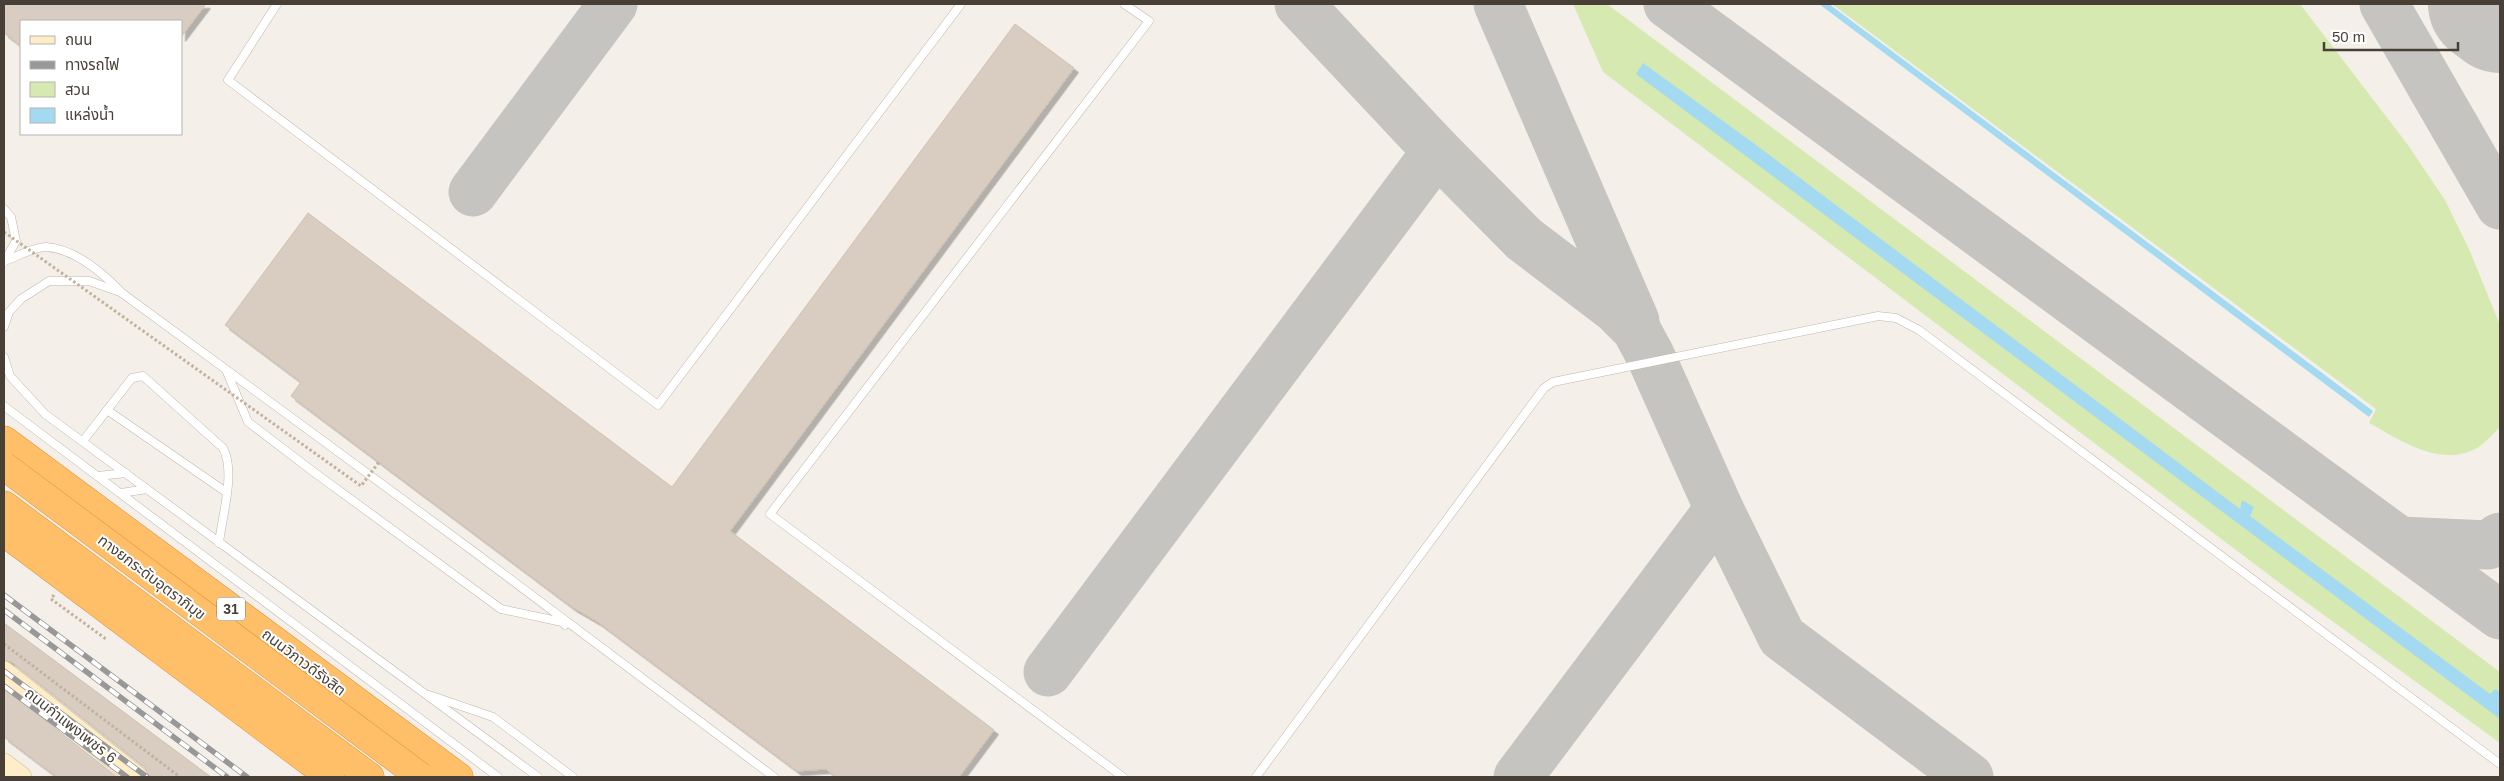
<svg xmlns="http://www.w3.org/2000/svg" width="2504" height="781" viewBox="0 0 2504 781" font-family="Helvetica,'Noto Sans Thai',sans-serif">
<defs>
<filter id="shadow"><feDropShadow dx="4.5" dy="4.5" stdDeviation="0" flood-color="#0004"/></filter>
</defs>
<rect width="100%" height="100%" fill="#f4f0e9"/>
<g fill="#d5e9b1">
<path d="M1573 4H1607L2500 672V743L2277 581 1603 72Z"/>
<path d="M1832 4H2300L2408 145 2445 200 2469 249 2500 325V427C2493 434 2485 443 2477 448 2440 468 2402 441 2369 423L2376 409Z"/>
</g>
<g fill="#a4d9f2">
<path d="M1819 4H1829L2373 411 2369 417Z"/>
<path d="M1643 63 1752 142 2240 509 2242 500 2254 507 2250 516 2490 694 2495 689 2500 692V719L1636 74Z"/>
</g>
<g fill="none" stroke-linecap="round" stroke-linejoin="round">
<g stroke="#c6c4c0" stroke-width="49">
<path d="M1299 4 1437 151 1524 239 1616 309 1636 329 1650 355 1719 509 1782 637 1969 777"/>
<path d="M1498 4 1635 321"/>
<path d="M1668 4 2500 615"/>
<path d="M2384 4 2500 205"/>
<path d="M473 192 613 4"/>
<path d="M2400 541 2488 545 2500 537"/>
<path d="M1048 672 1437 151"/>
<path d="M1518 777 1719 509"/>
</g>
<path stroke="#c6c4c0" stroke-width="120" d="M2488 4 2500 13"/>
</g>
<g fill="#d9cdc1" stroke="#d1c2b1" filter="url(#shadow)">
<path d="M4 4H206L181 37V21H21V46L4 33Z"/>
<path d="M1015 24 1074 68 730 531 994 730 959 777H836L826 769 797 771 598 622 572 607 291 396 301 382 225 325 308 213 672 487Z"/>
<path d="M4 623 211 777H149L145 767 12 662 4 660Z"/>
<path d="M4 688 117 777H57L4 737Z"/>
</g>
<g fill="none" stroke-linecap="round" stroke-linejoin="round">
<defs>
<g id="lane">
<path d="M277 4 228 80 658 405 961 4"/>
<path d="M4 209 11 217 16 241 4 262"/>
<path d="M5 261C16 257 34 247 46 247 76 249 103 273 122 293L473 551 774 777"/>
<path d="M4 327 9 312 21 299 49 281H89L120 292"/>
<path d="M4 357 10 376 45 414 538 777"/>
<path d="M227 372 248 422 315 473 501 609 562 622 565 625"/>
<path d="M4 406 498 777"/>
<path d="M107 410 226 492"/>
<path d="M83 441 132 378 143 376 223 448C236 472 222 516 219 543"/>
<path d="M98 476 126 473"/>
<path d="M121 493 147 489"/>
<path d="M429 695 493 717 573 777"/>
<path d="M1123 777 770 514 1149 21 1124 4"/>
<path d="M1256 777 1544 388 1553 382 1878 316 1896 318 1919 330 2500 764"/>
</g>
<g id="secondary">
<path d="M4 672 137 777"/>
<path d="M4 764 21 777"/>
</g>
<g id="highway">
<path d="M4 440 459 777"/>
<path d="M4 505 370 777"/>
<path d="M4 532 330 777"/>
</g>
</defs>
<use href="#lane" stroke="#c0b7ab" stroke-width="9"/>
<use href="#secondary" stroke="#d5bf98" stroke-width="22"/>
<use href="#highway" stroke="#e09237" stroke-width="29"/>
<g stroke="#c2b19c" stroke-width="3" stroke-dasharray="2.5 2.5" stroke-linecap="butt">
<path d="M54 595 51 599 106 639"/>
<path d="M4 644 180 777"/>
</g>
<use href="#lane" stroke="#fff" stroke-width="8"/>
<use href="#secondary" stroke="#ffedc8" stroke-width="21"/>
<use href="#highway" stroke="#ffbf69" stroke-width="28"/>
<defs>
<g id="rail">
<path d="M4 595 247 777"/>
<path d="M4 610 227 777"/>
<path d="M4 671 147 777"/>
<path d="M4 686 127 777"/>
</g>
</defs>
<use href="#rail" stroke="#989898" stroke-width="5.5"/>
<use href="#rail" stroke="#fff" stroke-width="4" stroke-dasharray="11" stroke-linecap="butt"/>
<defs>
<path id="highway-bridge" d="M4 466 421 777"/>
</defs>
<use href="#highway-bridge" stroke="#e09237" stroke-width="29" stroke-linecap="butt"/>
<path stroke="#c2b19c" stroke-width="3" stroke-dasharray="2.5 2.5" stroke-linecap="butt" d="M4 232 361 486 379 462"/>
<use href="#highway-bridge" stroke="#ffbf69" stroke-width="28"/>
</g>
<g text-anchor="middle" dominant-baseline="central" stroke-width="4" stroke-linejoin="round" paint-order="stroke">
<rect fill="#fff" stroke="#7f7973" stroke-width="1" x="217" y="597.5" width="28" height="23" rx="4"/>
<g font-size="14" font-weight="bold" fill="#484037">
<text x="231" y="609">31</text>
</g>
<g font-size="15" fill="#484037" stroke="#fff">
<text transform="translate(152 577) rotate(37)">ทางยกระดับอุตราภิมุข</text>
<text transform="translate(304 662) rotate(37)">ถนนวิภาวดีรังสิต</text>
<text transform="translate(71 725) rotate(38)">ถนนกำแพงเพชร 6</text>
</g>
</g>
<rect width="2504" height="781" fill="none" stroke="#484037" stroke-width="10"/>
<rect x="20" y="20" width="162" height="115" fill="#ffffff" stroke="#b6b3af"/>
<rect x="30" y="36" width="25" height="8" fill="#ffedc8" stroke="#b6b3af"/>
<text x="65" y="45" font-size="15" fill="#484037">ถนน</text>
<rect x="30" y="61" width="25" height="8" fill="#989898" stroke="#b6b3af"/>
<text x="65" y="70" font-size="15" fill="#484037">ทางรถไฟ</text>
<rect x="30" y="82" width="25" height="15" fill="#d5e9b1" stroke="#b6b3af"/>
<text x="65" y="95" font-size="15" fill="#484037">สวน</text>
<rect x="30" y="108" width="25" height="15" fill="#a4d9f2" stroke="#b6b3af"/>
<text x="65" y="120" font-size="15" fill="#484037">แหล่งน้ำ</text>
<path d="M2324 42v8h134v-8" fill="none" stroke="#484037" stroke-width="2.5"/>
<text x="2332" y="42" font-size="15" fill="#484037" stroke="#ffffff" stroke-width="4" paint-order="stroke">50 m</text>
</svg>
